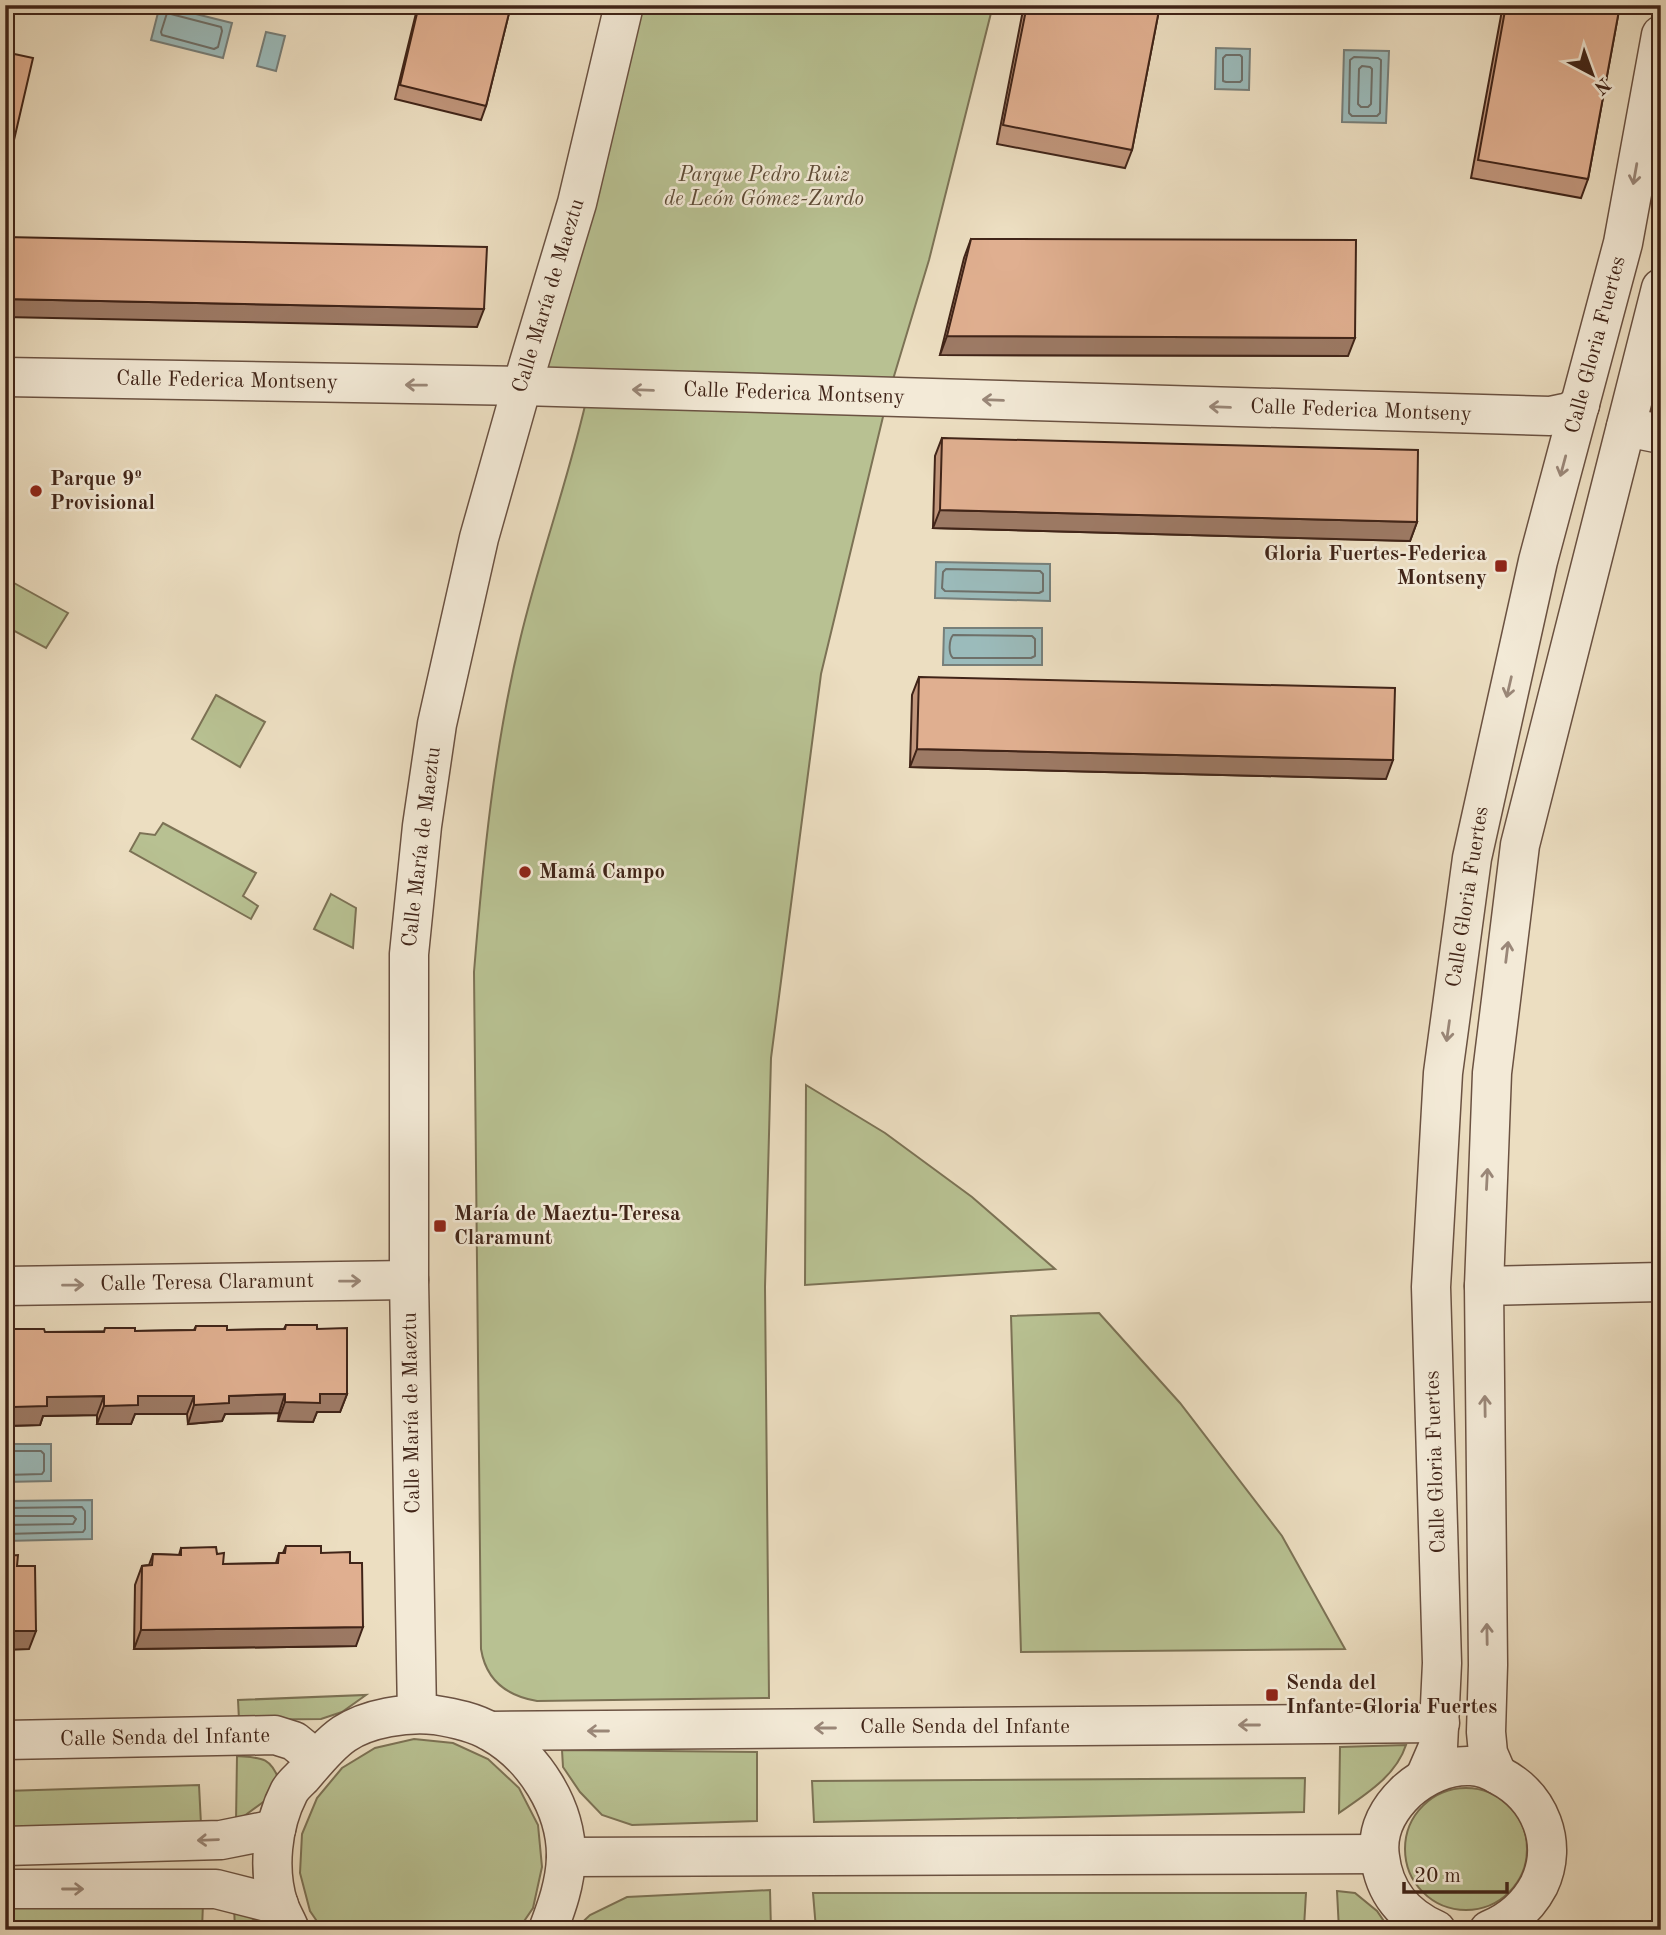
<svg xmlns="http://www.w3.org/2000/svg" width="1666" height="1935" viewBox="0 0 1666 1935" font-family="'Old Standard TT',serif">
<rect width="100%" height="100%" fill="#ecdec1"/>
<filter id="stains"><feTurbulence type="fractalNoise" baseFrequency=".00286" numOctaves="4"/><feColorMatrix values="0 0 0 0 .2 0 0 0 0 .09 0 0 0 0 .02 0 0 0 .5 -.17"/></filter>
<radialGradient id="worn" r=".72"><stop offset=".6" stop-color="#630" stop-opacity="0"/><stop offset="1" stop-color="#630" stop-opacity=".3"/></radialGradient>
<g fill="#b8c192" stroke="#7c7255" stroke-width="2">
<path d="M624 5H993L929 260 888 396 821 674 771 1058 765 1287 769 1698H764L537 1701C507 1696 486 1680 481 1649L474 972C483 860 494 749 520 640 540 555 571 473 589 388L522 386Z"/>
<path d="M5 578 68 613 46 648 5 626Z"/>
<path d="M216 695 265 722 240 767 192 739Z"/>
<path d="M163 823 256 873 243 896 258 906 251 919 130 851 140 833 155 835Z"/>
<path d="M331 894 356 908 353 948 314 929Z"/>
<path d="M806 1085 885 1133 972 1197 1055 1269 805 1285Z"/>
<path d="M1099 1313 1180 1403 1282 1536 1345 1649 1021 1652 1011 1316Z"/>
<path d="M366 1695 342 1712 321 1719 239 1720 238 1700Z"/>
<path d="M414 1739 453 1743 488 1759 519 1788 538 1825 542 1867 533 1908 518 1930H323L310 1911 300 1873 302 1834 317 1798 342 1768 375 1748Z"/>
<path d="M1406 1745C1396 1776 1365 1795 1339 1813L1340 1747Z"/>
<path d="M562 1750 757 1752V1821L632 1825 602 1815 580 1792 563 1767Z"/>
<path d="M237 1756C260 1758 270 1756 279 1780L266 1800 236 1822Z"/>
<path d="M1305 1778 1304 1812 814 1822 812 1781Z"/>
<path d="M199 1785 201 1824 5 1829V1791Z"/>
<circle cx="1466" cy="1849" r="61"/>
<path d="M770 1890 771 1930H574L590 1915 627 1897Z"/>
<path d="M1337 1891 1355 1893 1377 1911 1390 1930H1339Z"/>
<path d="M813 1893H1306L1304 1927 816 1929Z"/>
<path d="M203 1903 202 1930H5V1907Z"/>
<path d="M234 1906 262 1925 265 1930H235Z"/>
</g>
<g fill="#9bbbbb" stroke="#777f7a" stroke-width="2">
<path d="M160 5 232 23 223 58 151 40Z"/>
<path d="M266 32 285 36 276 71 257 66Z"/>
<path d="M1216 48 1250 49 1249 90 1215 89Z"/>
<path d="M1344 50 1389 51 1386 123 1342 122Z"/>
<path d="M936 562 1050 564V601L935 598Z"/>
<path d="M944 628H1042V665H943Z"/>
<path d="M5 1444H51V1481L5 1482Z"/>
<path d="M92 1500V1539L5 1541V1501Z"/>
</g>
<g fill="none" stroke-linecap="round" stroke-linejoin="round">
<g stroke="#6e706a" stroke-width="2">
<path d="M167 13 221 27 222 31 218 47 214 49 162 35 161 32Z"/>
<path d="M1226 55H1240L1242 57V80L1240 82H1226L1223 81V58Z"/>
<path d="M1354 57 1378 58 1381 60 1380 113 1377 116H1352L1349 113 1350 60Z"/>
<path d="M1362 66 1370 67 1372 69 1371 104 1368 107H1361L1358 104 1359 69Z"/>
<path d="M946 569 1040 571 1043 574V591L1039 593 945 591 942 588 943 572Z"/>
<path d="M953 635 1032 636 1035 639V656L1031 658H953C948 654 949 640 953 635Z"/>
<path d="M5 1451H41L44 1454V1471L42 1474 5 1475"/>
<path d="M5 1508 82 1507 85 1511V1529L83 1532 5 1534"/>
<path d="M5 1516H73L76 1519 73 1524 5 1525"/>
</g>
<defs>
<g id="minor">
<path d="M5 377 522 386 1550 416 1569 412 1580 405"/>
<path d="M1626 427 1661 434"/>
<path d="M5 1286 409 1280"/>
<path d="M1484 1286 1661 1282"/>
<path d="M417 1713 409 1280V954L422 826 437 724 479 538 522 386 577 203 624 5"/>
<path d="M490 1731 1440 1723"/>
<path d="M5 1740 275 1735 294 1741 316 1759"/>
<path d="M1497 1774 1488 1753 1486 1732 1488 1665 1484 1286 1492 1073 1520 845 1661 288"/>
<path d="M1425 1777 1438 1747 1442 1663 1431 1287 1443 1073 1472 858 1538 561 1623 243 1661 35"/>
<path d="M5 1846 221 1840 276 1829"/>
<path d="M566 1857 1379 1854"/>
<path d="M5 1889H216L279 1905"/>
<path d="M290 1930C287 1922 282 1914 279 1906 267 1870 272 1825 289 1792 292 1786 298 1781 303 1776 315 1762 328 1745 344 1734 368 1718 407 1712 435 1715 454 1718 474 1722 491 1732 534 1756 567 1808 566 1858 565 1884 557 1906 548 1930"/>
<path d="M1436 1930C1404 1916 1384 1892 1380 1857 1376 1831 1388 1809 1407 1791 1424 1776 1447 1765 1470 1766 1480 1766 1492 1771 1500 1776 1540 1797 1559 1843 1539 1885 1528 1906 1511 1921 1489 1930"/>
</g>
</defs>
<use href="#minor" stroke="#6b5242" stroke-width="41"/>
<use href="#minor" stroke="#f3ead7" stroke-width="38"/>
</g>
<g fill="#c1967c" stroke="#402418" stroke-width="2">
<path d="M418 5H511L486 106 481 120 395 99Z"/>
<path d="M1024 5H1160L1132 150 1125 168 997 144Z"/>
<path d="M1503 5H1620L1588 179 1581 198 1471 178Z"/>
<path d="M5 52 14 140 9 154 5 153Z"/>
<path d="M971 239 1348 356 940 355 964 258Z"/>
<path d="M942 438 1417 522 1410 541 933 528 935 456Z"/>
<path d="M919 677 1386 779 910 767 912 695Z"/>
<path d="M286 1325 317 1329 347 1394 340 1412H317L313 1422 278 1421 279 1413 225 1414 222 1421 188 1424 187 1414H135L131 1424H97V1415L43 1416 40 1425 6 1426 5 1329 45 1332 135 1331 194 1330 196 1326 227 1330 284 1329Z"/>
<path d="M286 1546 321 1553 350 1563 356 1646 134 1649 135 1585 142 1566 149 1565 153 1554 179 1555 181 1548 217 1554 223 1564 276 1563 279 1553H283Z"/>
</g>
<g fill="#9d7a65" stroke="#402418" stroke-width="2">
<path d="M5 299 484 309 477 327 5 317Z"/>
<path d="M947 336 1355 338 1348 356 940 355Z"/>
<path d="M940 510 1417 522 1410 541 933 528Z"/>
<path d="M917 749 1393 760 1386 779 910 767Z"/>
<path d="M285 1394 279 1413 225 1414 222 1421 188 1424 194 1405 229 1396Z"/>
<path d="M320 1394H347L340 1412H317L313 1422 278 1421 285 1402Z"/>
<path d="M104 1396 97 1415 43 1416 40 1425 6 1426 13 1407 47 1397Z"/>
<path d="M138 1396H194L187 1414H135L131 1424H97L104 1406Z"/>
<path d="M13 1399 6 1418H5V1400Z"/>
<path d="M363 1627 356 1646 134 1649 141 1630Z"/>
<path d="M5 1631H36L29 1649 5 1650Z"/>
</g>
<g fill="#e0af90" stroke="#402418" stroke-width="2">
<path d="M419 5H511L486 106 400 85Z"/>
<path d="M1027 5H1160L1132 150 1003 125Z"/>
<path d="M1506 5H1620L1588 179 1478 160Z"/>
<path d="M5 52 33 58 14 140 5 137Z"/>
<path d="M5 237 487 247 484 309 5 299Z"/>
<path d="M971 239 1356 240 1355 338 947 336Z"/>
<path d="M942 438 1418 450 1417 522 940 510Z"/>
<path d="M919 677 1395 688 1393 760 917 749Z"/>
<path d="M286 1325H317V1329L347 1328V1394H320V1403L285 1402V1394L229 1396V1403L194 1405V1396H138V1405L104 1406V1396L47 1397V1406L13 1407V1399L5 1400V1329H44L45 1332H104L105 1328H135V1331L195 1330 196 1326H227V1330L285 1329Z"/>
<path d="M286 1546H321V1553L350 1552V1563H362L363 1627 141 1630 142 1566 152 1565 153 1554 181 1555V1548L216 1547 217 1554 224 1553 223 1564 278 1563 279 1553H285Z"/>
<path d="M18 1555 17 1566H35L36 1631H5V1556Z"/>
</g>
<defs><path id="oneway-shaft" d="M-6 0H5M1.5-3L5.5 0L1.5 3" fill="none" stroke-width="1.6" stroke-linecap="round" stroke-linejoin="round" transform="scale(1.75)"/></defs>
<g stroke="#9a8778">
<use href="#oneway-shaft" transform="translate(1635 174) rotate(100)"/>
<use href="#oneway-shaft" transform="translate(416 385) rotate(-179)"/>
<use href="#oneway-shaft" transform="translate(643 390) rotate(-178)"/>
<use href="#oneway-shaft" transform="translate(993 400) rotate(-178)"/>
<use href="#oneway-shaft" transform="translate(1220 407) rotate(-178)"/>
<use href="#oneway-shaft" transform="translate(1563 466) rotate(105)"/>
<use href="#oneway-shaft" transform="translate(1509 687) rotate(103)"/>
<use href="#oneway-shaft" transform="translate(1507 952) rotate(-83)"/>
<use href="#oneway-shaft" transform="translate(1448 1031) rotate(98)"/>
<use href="#oneway-shaft" transform="translate(1487 1179) rotate(-87)"/>
<use href="#oneway-shaft" transform="translate(350 1281) rotate(-1)"/>
<use href="#oneway-shaft" transform="translate(73 1285) rotate(-1)"/>
<use href="#oneway-shaft" transform="translate(1485 1406) rotate(-91)"/>
<use href="#oneway-shaft" transform="translate(1487 1634) rotate(-91)"/>
<use href="#oneway-shaft" transform="translate(1249 1725) rotate(180)"/>
<use href="#oneway-shaft" transform="translate(825 1728) rotate(180)"/>
<use href="#oneway-shaft" transform="translate(598 1731) rotate(180)"/>
<use href="#oneway-shaft" transform="translate(208 1840) rotate(178)"/>
<use href="#oneway-shaft" transform="translate(73 1889)"/>
</g>
<g fill="#8f2418" stroke="#f3ead7" stroke-width="2.5">
<circle cx="36" cy="491" r="7"/>
<rect x="1494" y="559" width="14" height="14" rx="3.5"/>
<circle cx="525" cy="872" r="7"/>
<rect x="433" y="1219" width="14" height="14" rx="3.5"/>
<rect x="1265" y="1688" width="14" height="14" rx="3.5"/>
</g>
<g text-anchor="middle" dominant-baseline="central" stroke-width="5" stroke-linejoin="round" paint-order="stroke">
<g font-size="21" font-style="italic" fill="#5e4b36" stroke="#f3ead7">
<text x="764" y="175">Parque Pedro Ruiz<tspan x="764" dy="24">de León Gómez-Zurdo</tspan></text>
</g>
<g font-size="21" fill="#402418" stroke="#f3ead7">
<text transform="translate(549 296) rotate(-73)">Calle María de Maeztu</text>
<text transform="translate(1596 345) rotate(-75)">Calle Gloria Fuertes</text>
<text transform="translate(227 381) rotate(1)">Calle Federica Montseny</text>
<text transform="translate(794 394) rotate(2)">Calle Federica Montseny</text>
<text transform="translate(1361 411) rotate(2)">Calle Federica Montseny</text>
<text transform="translate(422 847) rotate(-83)">Calle María de Maeztu</text>
<text transform="translate(1468 897) rotate(-81)">Calle Gloria Fuertes</text>
<text transform="translate(207 1283) rotate(-1)">Calle Teresa Claramunt</text>
<text transform="translate(412 1413) rotate(-91)">Calle María de Maeztu</text>
<text transform="translate(1436 1462) rotate(-92)">Calle Gloria Fuertes</text>
<text x="965" y="1727">Calle Senda del Infante</text>
<text transform="translate(165 1738) rotate(-1)">Calle Senda del Infante</text>
</g>
<g font-size="21" font-weight="bold" fill="#402418" stroke="#f3ead7" text-anchor="start">
<text x="50" y="479">Parque 9º<tspan x="50" dy="24">Provisional</tspan></text>
<text x="1487" y="554" text-anchor="end">Gloria Fuertes-Federica<tspan x="1487" dy="24">Montseny</tspan></text>
<text x="539" y="872">Mamá Campo</text>
<text x="454" y="1214">María de Maeztu-Teresa<tspan x="454" dy="24">Claramunt</tspan></text>
<text x="1286" y="1683">Senda del<tspan x="1286" dy="24">Infante-Gloria Fuertes</tspan></text>
</g>
</g>
<rect width="1666" height="1935" fill="none" stroke="#ecdec1" stroke-width="28"/>
<rect x="7" y="7" width="1652" height="1921" fill="none" stroke="#402418" stroke-width="3.5"/>
<rect x="14" y="14" width="1638" height="1907" fill="none" stroke="#402418" stroke-width="2"/>
<g transform="translate(1592 74) rotate(139)" stroke="#f3ead7" stroke-width="5" paint-order="stroke">
<path d="M0-5L12 26L0 18L-12 26Z" fill="#402418"/>
<text y="-10" font-size="19" font-weight="bold" text-anchor="middle" fill="#402418">N</text>
</g>
<path d="M1404 1882v10h103v-10" fill="none" stroke="#402418" stroke-width="3.5"/>
<text x="1414" y="1882" font-size="21" fill="#402418" stroke="#f3ead7" stroke-width="5" paint-order="stroke">20 m</text>
<rect width="100%" height="100%" filter="url(#stains)"/>
<rect width="100%" height="100%" fill="url(#worn)"/>
</svg>
